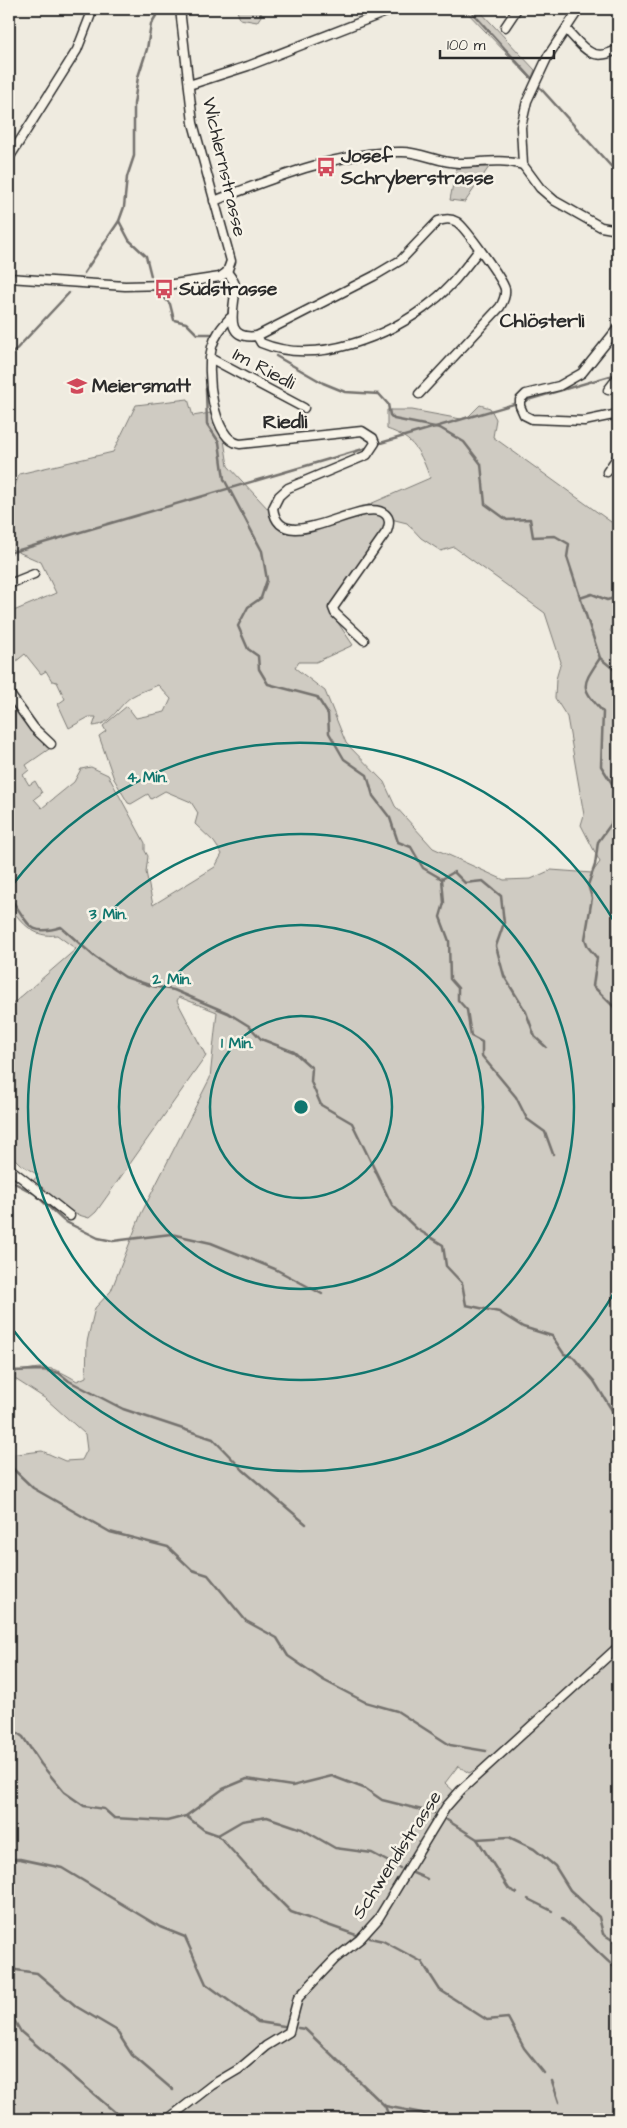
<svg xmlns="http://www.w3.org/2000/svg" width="627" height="2128" viewBox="0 0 627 2128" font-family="'Architects Daughter',sans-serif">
<rect width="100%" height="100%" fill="#efebe0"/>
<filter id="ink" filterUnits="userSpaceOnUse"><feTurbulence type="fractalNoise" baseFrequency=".02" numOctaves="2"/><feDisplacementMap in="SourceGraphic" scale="10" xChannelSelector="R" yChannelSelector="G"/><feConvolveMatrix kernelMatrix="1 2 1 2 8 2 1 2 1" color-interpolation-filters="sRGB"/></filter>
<g filter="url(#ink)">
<g fill="#cfcbc2" stroke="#7d7b76">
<path d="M240 9H256L261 12V16L257 22 240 19 237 11Z"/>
<path d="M464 9H478L535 70 531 79Z"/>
<path d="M489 167 465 202 450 200 456 168Z"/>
<path d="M188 399 193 416 210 413 224 440 228 466 270 511 277 526C298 534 325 527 346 520 355 516 366 511 376 511 386 512 388 520 386 529L330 606 332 614 353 645 316 662H299L295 668 325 691 346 743 384 782 395 806 433 848 504 880 531 879 551 870 592 873 600 862 581 825 584 815 567 717 555 698 556 679 561 662 545 613 454 547 441 551 421 538 407 523 391 519C385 503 367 509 354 511L430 478C421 453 414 438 387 429V410H412L461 419 469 416 480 405 490 408 496 419 493 437 618 527V615L610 631 618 637V1640L616 1641 618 1644 490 1762 469 1773 458 1766 445 1783 458 1795 618 1649V2119H9V1455L42 1451 65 1461 82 1460 87 1450 85 1434 46 1399 15 1379 16 1372C45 1366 51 1365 77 1381L86 1377 87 1342 95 1308 111 1291 141 1214 210 1078 217 1012 179 997 177 1001 206 1056 96 1212 89 1218 72 1213 33 1181 38 1175 20 1164 9 1153V1007L76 949 57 935C33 938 24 924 9 907V696L36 733 52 747 26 765 29 770 23 775 29 785 35 781 42 793 34 799 42 808 74 782 81 769 91 767 108 775 145 843V851L148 856 146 872 153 905 215 867 222 854 214 842 195 824 198 813 191 802 165 791 151 799 148 794 131 804 128 803 114 779 99 736 106 731 103 726 127 706 136 718 165 712 171 699 158 685C149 689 139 692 131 697 118 706 111 725 93 726L96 717H89L69 728 58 704 65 699 57 682 52 681 46 671 41 674 25 654 9 667V613L56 593 41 562 9 548V468L15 486 19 474 113 452 136 405Z"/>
</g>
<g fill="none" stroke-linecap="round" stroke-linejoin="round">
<g stroke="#74726e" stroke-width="2.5">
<path d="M469 9 618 174"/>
<path d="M9 12 10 9"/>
<path d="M119 221 129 240 146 256 151 276"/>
<path d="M84 273 119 221 124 207 127 177 134 156V104L138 77 147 49 151 24 160 9"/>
<path d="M161 294 170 304 174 320 186 323 197 334H211"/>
<path d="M276 356 323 383 345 392 379 394 388 404 390 415 394 419 440 428 464 442 481 464 485 504 507 520 530 519 533 537 555 536 569 544 567 557 600 658 617 672 618 676"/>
<path d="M9 357 69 293"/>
<path d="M206 389 207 424 219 442 224 479 262 551 267 580 261 598 248 607 238 626 248 649 258 656 259 669 268 684 317 697 328 714 329 733 344 759 367 775 373 796 390 818 398 842 411 847 423 868 442 879"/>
<path d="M377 444 617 374"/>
<path d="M9 553 370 447"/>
<path d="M580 598 592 594 607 600 618 597"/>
<path d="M600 658C581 687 580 686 603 712L601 766 618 793"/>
<path d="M618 796 615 808 618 810"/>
<path d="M615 808 611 824 598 842 595 865 588 885 592 898 585 939 588 947 597 958 593 986 618 1011"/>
<path d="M442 879 444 903 440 917 449 941 450 979 458 988V1000L467 1010 471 1036 482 1042V1056L516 1097 527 1119 545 1132 553 1154"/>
<path d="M442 879 454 872 465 883 483 881 501 896 504 923 496 946 504 976 526 1012 535 1037 546 1047"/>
<path d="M9 897C29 920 25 938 61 927L95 957 125 977 152 986 174 990 228 1013 249 1026 261 1039 294 1052 312 1068 311 1082 321 1105 352 1123 392 1205 417 1229 443 1245 446 1266 462 1283 466 1305 499 1312 523 1327 552 1336 564 1354 573 1357 594 1381 618 1420"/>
<path d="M9 1180 35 1194 64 1221 98 1238 113 1241 171 1234 211 1243 275 1269 322 1294"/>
<path d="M9 1371 43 1370 59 1373 69 1381 123 1409 213 1439 243 1470 306 1524"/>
<path d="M9 1465 33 1488 110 1532 168 1547 192 1570 208 1575 246 1621 277 1638 288 1656 323 1680 365 1702 397 1711 450 1745 486 1751"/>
<path d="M9 1727 23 1737 41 1764 64 1792 84 1806 104 1809 114 1818 167 1821 186 1816 223 1789 247 1779 292 1786 332 1776 366 1789 382 1800 434 1813"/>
<path d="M186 1816 204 1830 218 1835 255 1876 291 1912 356 1935"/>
<path d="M447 1820 477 1839 509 1889 517 1893"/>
<path d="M218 1835 242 1821 267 1817 302 1829 335 1848 372 1853 400 1868"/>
<path d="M477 1839 509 1837 534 1849 555 1866 570 1890 599 1917 603 1934 614 1941"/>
<path d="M9 1859H20L62 1868 160 1927 185 1937 206 1984 258 2022 284 2026"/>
<path d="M413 1873 427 1879"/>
<path d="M528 1899 552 1911"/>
<path d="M562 1919C582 1934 598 1954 618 1970"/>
<path d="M370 1938 383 1941 422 1962 440 1990 487 2020 508 2018 524 2048 544 2073"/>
<path d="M9 1969 37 1973 77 2007 116 2030 132 2055 173 2090"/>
<path d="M9 2011 21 2032 123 2119"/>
<path d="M298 2028 305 2029 385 2106 390 2119"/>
<path d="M552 2081 559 2102"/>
<path d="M385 2106 422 2113 433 2119"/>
</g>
<defs>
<g id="minor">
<path d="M579 9 548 56 527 101 521 127 523 165 540 188 555 201 601 227 618 230"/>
<path d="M505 27 517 9"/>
<path d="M566 29C583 47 592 64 618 49"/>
<path d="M189 85 248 66 394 9"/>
<path d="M9 158 77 50 93 9"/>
<path d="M214 201C271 179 340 151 402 152 422 152 439 163 459 163 481 163 501 158 523 165"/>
<path d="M227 272C230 276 234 280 235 285 237 304 219 341 257 336L374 276 401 260 438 221C445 219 450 218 457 222 465 227 503 280 505 289 506 296 503 302 500 307L419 394"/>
<path d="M9 278 125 286 167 285 220 277 227 272 231 261 193 123 180 9"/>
<path d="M230 318C222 327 215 335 212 347 206 370 212 440 240 444L362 431 373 438 375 443 367 455 288 488 279 496 273 508C280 561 363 494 385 514 391 519 389 525 387 531L333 608 335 613 364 640"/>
<path d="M618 328 582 373 559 386 526 394 520 400V406L524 415 532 419 584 421 618 414"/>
<path d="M257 336 261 343C316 366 389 337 433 301 451 287 465 268 479 250"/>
<path d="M210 358 304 408"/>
<path d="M608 390 618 377"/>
<path d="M607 472 618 456"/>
<path d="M9 584 34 574"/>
<path d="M9 693 34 728 51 744"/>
<path d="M9 1168 70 1216"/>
<path d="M168 2119 212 2085 239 2069 266 2046 289 2032 298 1998 335 1959 360 1939 378 1919 446 1807 461 1790 618 1647"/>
</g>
</defs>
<use href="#minor" stroke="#2b2b2b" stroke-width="11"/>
<use href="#minor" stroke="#f7f3e8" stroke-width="8"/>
</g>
</g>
<g fill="none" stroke="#0f766e" stroke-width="2.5">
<circle cx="301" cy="1107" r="91"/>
<circle cx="301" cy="1107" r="182"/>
<circle cx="301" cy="1107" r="273"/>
<path d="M618 1286A364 364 0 0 1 10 1326M10 888A364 364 0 0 1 618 928"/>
</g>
<defs>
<symbol id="bus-bare" viewBox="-9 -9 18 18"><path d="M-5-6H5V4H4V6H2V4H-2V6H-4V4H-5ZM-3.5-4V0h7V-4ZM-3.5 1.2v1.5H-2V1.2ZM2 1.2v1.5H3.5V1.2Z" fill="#d1495b" stroke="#f7f3e8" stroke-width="2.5" paint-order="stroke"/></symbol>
<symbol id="school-bare" viewBox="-9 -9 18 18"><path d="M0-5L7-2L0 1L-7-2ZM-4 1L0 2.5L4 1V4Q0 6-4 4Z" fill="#d1495b" stroke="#f7f3e8" stroke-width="2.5" paint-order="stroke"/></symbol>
</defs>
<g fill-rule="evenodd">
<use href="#bus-bare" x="312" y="153" width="28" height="28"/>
<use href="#bus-bare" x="150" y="275" width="28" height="28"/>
<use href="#school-bare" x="63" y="372" width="28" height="28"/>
</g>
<g text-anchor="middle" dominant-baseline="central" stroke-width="5" stroke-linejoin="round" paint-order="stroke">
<g font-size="19" font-weight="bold" fill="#2b2b2b" stroke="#f7f3e8" text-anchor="start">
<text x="341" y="156">Josef<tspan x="341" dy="22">Schryberstrasse</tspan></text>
<text x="179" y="289">Südstrasse</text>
<text x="92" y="386">Meiersmatt</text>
</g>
<g font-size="19" fill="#2b2b2b" stroke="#f7f3e8">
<text transform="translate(224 167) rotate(77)">Wichlernstrasse</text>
<text transform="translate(264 369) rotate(28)">Im Riedli</text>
<text transform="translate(397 1855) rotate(-57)">Schwendistrasse</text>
</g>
<g font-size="20" font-weight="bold" fill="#2b2b2b" stroke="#f7f3e8">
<text x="542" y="321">Chlösterli</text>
<text x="285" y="422">Riedli</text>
</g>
</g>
<circle cx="301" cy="1107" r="8" fill="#0f766e" stroke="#f7f3e8" stroke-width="2.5"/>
<g font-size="15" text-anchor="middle" font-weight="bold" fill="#0f766e" stroke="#f7f3e8" stroke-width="5" stroke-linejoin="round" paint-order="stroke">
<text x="147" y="782">4 Min.</text>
<text x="108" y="919">3 Min.</text>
<text x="172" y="984">2 Min.</text>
<text x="237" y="1048">1 Min.</text>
</g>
<rect width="627" height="2128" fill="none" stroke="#f7f3e8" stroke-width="30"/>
<rect x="15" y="15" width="597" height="2098" fill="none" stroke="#2b2b2b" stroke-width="2" filter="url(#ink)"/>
<path d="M440 50v8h114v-8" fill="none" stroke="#2b2b2b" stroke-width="2.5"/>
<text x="447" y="50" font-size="15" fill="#2b2b2b" stroke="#f7f3e8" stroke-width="4" paint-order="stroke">100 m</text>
</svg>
